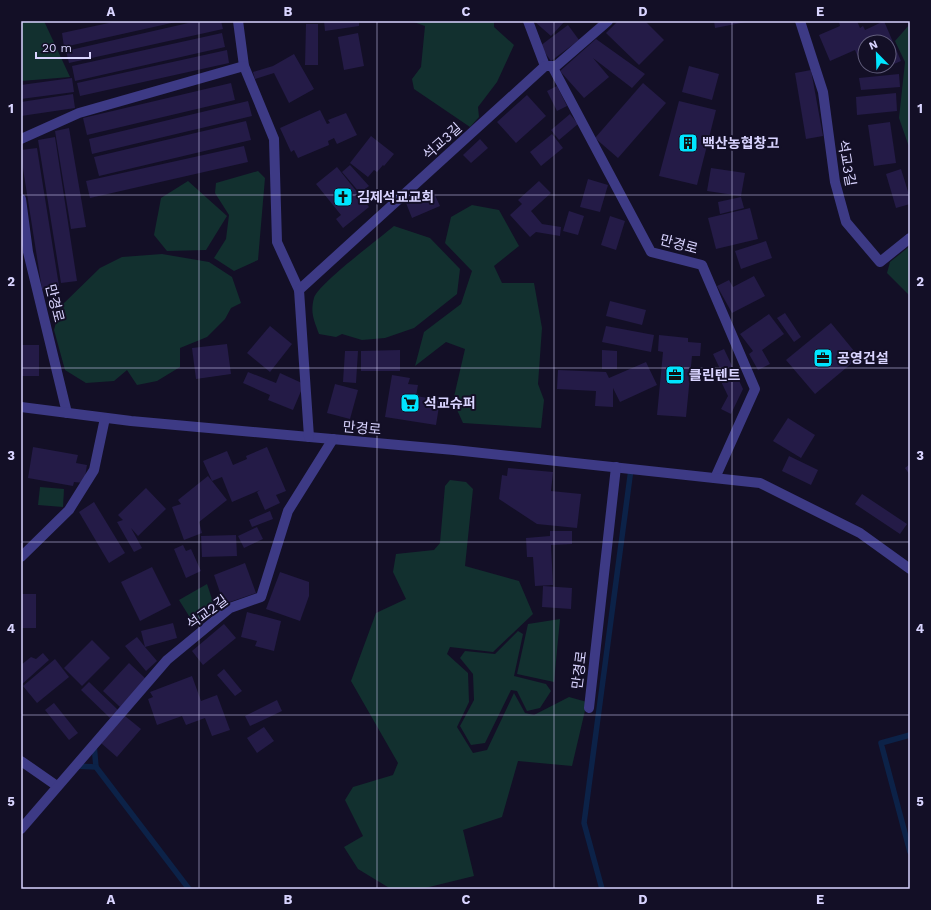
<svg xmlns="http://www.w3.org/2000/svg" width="931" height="910" viewBox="0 0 931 910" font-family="'Work Sans','Noto Sans KR',sans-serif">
<rect width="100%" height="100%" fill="#130f26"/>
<g fill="#12302f">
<path d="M21 21H44L70 77 21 81Z"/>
<path d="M411 21H494V27L514 45 497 82 478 107 479 117 470 127 414 89 412 79 421 67 425 26Z"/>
<path d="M910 24V147L908 144 899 118 905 62 895 41Z"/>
<path d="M258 171 265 178 258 260 234 271 214 258 226 239 229 215 215 193 216 183Z"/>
<path d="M188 181 227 216 206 250 167 251 154 235 161 198Z"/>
<path d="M472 205 499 210 519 246 494 266 502 283H534L542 328 538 384 544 400 541 428 463 423 453 401 465 349 446 342 415 366 424 332 461 304 472 271 445 243 451 217Z"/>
<path d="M394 226 430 238 460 269 457 294 414 328 385 338 362 340 342 334 336 337 319 334C314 320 310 313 314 298 318 284 380 238 394 226Z"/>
<path d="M910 246V296L887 273 890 262Z"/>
<path d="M162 254 209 262 232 277 241 303 231 308 225 319 207 337 180 348V367L157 381 137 385 127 370 114 381 86 383 65 370 54 330 60 307 100 268 122 257Z"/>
<path d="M450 480 466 482 473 489 465 566 519 581 533 614 493 652 450 647 447 654 468 673 469 702 457 727 473 753 487 750 514 693 525 713 534 715 569 697 587 702 572 766 518 761 502 817 463 830 474 876 421 889H391L358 869 344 847 363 836 345 800 353 787 393 775 398 763 351 681 376 613 406 599 393 572 396 554 434 550 440 543 445 486Z"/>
<path d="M40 487 64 489 63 507 38 505Z"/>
<path d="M207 584 216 611 194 624 179 600Z"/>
<path d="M560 619 554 682 517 674 528 624Z"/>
<path d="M518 631 523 634 514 676 546 684 551 691 540 708 527 711 517 691 511 690 485 743 471 745 460 726 474 700 473 674 460 658 465 651 495 654Z"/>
</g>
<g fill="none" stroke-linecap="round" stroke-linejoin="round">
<g stroke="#0c2248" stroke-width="5.5">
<path d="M910 735 881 743 910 852"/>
<path d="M94 744 96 767"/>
<path d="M75 766 96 767 189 889"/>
<path d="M602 889 584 823 631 469"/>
</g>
</g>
<g fill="#241b47">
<path d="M118 21 176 22 64 47 62 33Z"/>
<path d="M197 21H221L223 29 69 63 66 51Z"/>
<path d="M324 21H359V26L325 31Z"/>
<path d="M534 21H565L551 36Z"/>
<path d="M618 21H645L664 40 639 65 606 33Z"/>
<path d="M714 21H746V22L715 28Z"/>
<path d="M841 21H857L860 28 863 26 865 30 884 21 901 61 882 69 880 66H889V42H865V54L858 57 855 50 830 61 819 35 840 26 839 22Z"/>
<path d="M306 24H318V65H305Z"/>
<path d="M568 25 579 40 551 61 540 46Z"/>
<path d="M222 33 225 47 75 81 72 66Z"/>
<path d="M358 33 364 66 344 70 338 37Z"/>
<path d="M596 39 645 74 632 88 593 58 609 77 584 98 560 71Z"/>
<path d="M227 50 229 63 80 96 77 83Z"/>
<path d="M294 54 314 89 289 103 274 73 255 79 253 72 273 66Z"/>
<path d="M689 66 719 74 712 100 682 92Z"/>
<path d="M811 70 823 136 806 139 795 73Z"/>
<path d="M899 74 900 87 861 90 859 78Z"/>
<path d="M72 78 74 92 21 99V85Z"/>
<path d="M231 83 235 100 87 135 83 118Z"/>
<path d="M643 83 666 103 618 158 595 138Z"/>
<path d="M557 86 567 106 557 111 547 91Z"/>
<path d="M896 93 897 111 857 115 856 97Z"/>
<path d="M73 94 75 108 21 116V102Z"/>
<path d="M527 95 546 116 516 143 497 122Z"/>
<path d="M248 101 252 116 92 154 89 139Z"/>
<path d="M679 101 716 110 697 185 659 176Z"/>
<path d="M320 110 327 124 330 123 328 120 346 113 357 135 337 144 334 138 328 141 329 145 298 158 294 150 291 152 280 128Z"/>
<path d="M570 114 578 124 559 140 551 130Z"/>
<path d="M246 121 251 140 99 176 94 157Z"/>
<path d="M890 122 896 163 874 166 868 125Z"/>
<path d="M69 128 86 227 71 229 55 131Z"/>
<path d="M552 134 563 148 541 166 530 152Z"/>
<path d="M371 136 394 154 384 166 383 165 377 172 374 170 368 177 350 163Z"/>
<path d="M55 137 77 281 61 283 38 140Z"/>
<path d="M480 139 488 148 471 163 463 155Z"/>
<path d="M244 146 248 162 90 198 86 181Z"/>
<path d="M37 148 59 286 42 289 21 156V150Z"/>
<path d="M350 165 369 186 360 193 342 172Z"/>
<path d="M337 167 369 207 343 228 336 219 341 215 316 184Z"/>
<path d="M711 168 745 173 741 196 707 191Z"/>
<path d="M901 169 910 198V204L896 208 886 174Z"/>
<path d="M588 179 608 185 600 212 580 207Z"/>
<path d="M539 181 551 193 531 211 542 224 561 227 560 236 536 232 530 237 510 215 522 204 518 200Z"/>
<path d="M433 191 440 206 412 218 406 203Z"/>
<path d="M741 197 744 208 720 214 718 202Z"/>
<path d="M750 208 758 239 716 249 708 218Z"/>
<path d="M569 211 584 216 578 235 563 231Z"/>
<path d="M610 216 625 221 616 250 601 245Z"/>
<path d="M766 241 772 258 741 269 735 251Z"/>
<path d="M754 276 765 296 732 313 717 286 729 280 733 287Z"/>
<path d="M610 301 646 310 642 325 606 316Z"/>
<path d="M785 313 801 337 794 342 777 318Z"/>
<path d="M769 314 784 334 762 350 770 364 758 370 749 354 753 351 740 334Z"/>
<path d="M831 323 859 357 815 394 786 360Z"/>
<path d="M270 326 292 344 270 372 247 353Z"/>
<path d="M606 326 654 335 651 352 602 342Z"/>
<path d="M659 335 688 338V342L701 343 700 356H692L686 417 657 415 663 352 658 351Z"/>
<path d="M227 344 231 374 196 379 192 348Z"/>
<rect x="21" y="345" width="18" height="31"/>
<path d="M724 349 743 389 731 414 721 409 728 396 716 371 720 369 713 354Z"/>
<path d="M400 350V371H361V351Z"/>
<path d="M602 350 617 351V369H602Z"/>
<path d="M345 351H358L356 383 343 382Z"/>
<path d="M646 362 657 385 620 402 613 388V407L595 406 596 391 557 389 558 370 606 372 609 378Z"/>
<path d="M248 372 276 383 280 373 304 384 293 410 268 400 270 395 243 383Z"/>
<path d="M392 375 410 378 408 384 418 385 416 396 440 400 436 425 385 417Z"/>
<path d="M335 384 358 390 350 419 327 413Z"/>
<path d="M788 418 815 435 801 458 773 441Z"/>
<path d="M33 447 78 455 76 463 87 465 84 483 74 482 73 486 28 478Z"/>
<path d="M267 447 286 491 276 495 280 503 265 510 257 492 260 490 232 502 222 477 212 481 203 461 227 451 233 465 247 459 246 456Z"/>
<path d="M789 456 818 470 811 485 782 471Z"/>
<path d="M910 464V475L905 468Z"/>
<path d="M508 468 553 472 551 491 581 494 577 528 537 524 499 499 502 475 507 476Z"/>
<path d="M208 476 227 500 199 522 202 533 184 540 172 507 181 504 178 500Z"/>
<path d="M146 488 166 509 138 536 131 528 142 548 134 552 117 522 123 520 118 515Z"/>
<path d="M862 494 907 524 900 534 855 504Z"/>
<path d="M94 502 125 553 109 563 79 512Z"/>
<path d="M270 511 273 519 252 527 249 520Z"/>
<path d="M257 527 263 539 244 548 238 536Z"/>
<path d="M550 531H572V544L551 545 553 585 535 586 533 557H527L526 538 550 536Z"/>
<path d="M236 535 237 556 202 557 201 536Z"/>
<path d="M183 545 186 551 191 549 201 571 186 578 174 549Z"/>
<path d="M245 563 256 593 224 604 214 575Z"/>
<path d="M152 567 171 605 140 621 121 582Z"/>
<path d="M280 572 309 582V596L300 621 266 609Z"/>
<path d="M543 586 572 588 571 609 542 607Z"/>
<rect x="21" y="594" width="15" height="34"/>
<path d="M247 612 281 621 274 651 255 646 257 641 241 637Z"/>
<path d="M173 623 177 638 145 647 157 661 146 671 125 646 137 637 145 647 141 631Z"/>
<path d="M224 624 236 638 203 665 192 651Z"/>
<path d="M92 640 110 658 82 686 64 668Z"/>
<path d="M43 653 49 660 21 685V665L31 657 36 659Z"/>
<path d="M55 659 69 677 37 703 23 686Z"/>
<path d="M129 663 146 679 120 707 103 691Z"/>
<path d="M224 669 242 691 235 696 217 675Z"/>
<path d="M192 676 201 701 217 695 230 730 212 736 205 718 186 725 182 716 157 725 148 699 153 697 150 692Z"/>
<path d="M89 682 118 710 110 718 81 690Z"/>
<path d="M277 700 282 711 250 726 245 716Z"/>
<path d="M54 703 78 733 69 740 45 710Z"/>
<path d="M125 716 141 729 117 757 101 743Z"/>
<path d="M264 727 274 741 257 753 247 738Z"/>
</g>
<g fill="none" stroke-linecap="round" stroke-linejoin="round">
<g stroke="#3d3a85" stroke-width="10">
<path d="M238 21 244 66 274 139 277 242 299 290"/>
<path d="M528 21 545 66"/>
<path d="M800 21 823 92 835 182 846 222 880 262 910 238"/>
<path d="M552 66 651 252 702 265 755 389 715 478"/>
<path d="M21 139 79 113 244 66"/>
<path d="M21 199 28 252 67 413"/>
<path d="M21 407 131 421 454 450 760 483 860 533 910 569"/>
<path d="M309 437 299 290 545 66H556L608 21"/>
<path d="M21 557 69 510 94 470 105 418"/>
<path d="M589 708 616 467"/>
<path d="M21 761 57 786"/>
<path d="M21 829 167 660 230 608 261 597 288 511 333 439"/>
</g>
</g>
<path fill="none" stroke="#d9d4ff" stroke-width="1" stroke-opacity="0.55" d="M199 21V889M377 21V889M554 21V889M732 21V889M21 195H910M21 368H910M21 542H910M21 715H910"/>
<defs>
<symbol id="building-square" viewBox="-11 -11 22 22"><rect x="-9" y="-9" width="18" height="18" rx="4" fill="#00e5ff" stroke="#130f26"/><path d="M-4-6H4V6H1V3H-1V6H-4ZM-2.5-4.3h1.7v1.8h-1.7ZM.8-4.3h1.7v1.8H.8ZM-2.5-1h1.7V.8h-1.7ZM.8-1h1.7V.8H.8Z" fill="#111"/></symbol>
<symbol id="church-square" viewBox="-11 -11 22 22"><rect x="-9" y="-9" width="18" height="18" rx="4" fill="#00e5ff" stroke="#130f26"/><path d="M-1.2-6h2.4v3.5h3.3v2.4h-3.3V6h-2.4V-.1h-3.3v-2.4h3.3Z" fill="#111"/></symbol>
<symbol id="office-square" viewBox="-11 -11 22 22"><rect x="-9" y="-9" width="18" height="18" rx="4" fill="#00e5ff" stroke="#130f26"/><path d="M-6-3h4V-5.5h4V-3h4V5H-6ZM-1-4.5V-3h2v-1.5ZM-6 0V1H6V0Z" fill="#111"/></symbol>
<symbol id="supermarket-square" viewBox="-11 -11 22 22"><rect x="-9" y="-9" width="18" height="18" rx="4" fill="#00e5ff" stroke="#130f26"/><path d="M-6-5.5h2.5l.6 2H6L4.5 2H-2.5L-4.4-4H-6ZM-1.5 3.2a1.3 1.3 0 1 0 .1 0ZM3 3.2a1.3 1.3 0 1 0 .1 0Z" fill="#111"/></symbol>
</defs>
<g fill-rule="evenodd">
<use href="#building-square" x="677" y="132" width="22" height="22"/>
<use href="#church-square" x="332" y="186" width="22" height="22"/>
<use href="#office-square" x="812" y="347" width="22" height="22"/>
<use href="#office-square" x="664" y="364" width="22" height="22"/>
<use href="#supermarket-square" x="399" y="392" width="22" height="22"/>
</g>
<g text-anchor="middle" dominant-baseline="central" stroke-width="4" stroke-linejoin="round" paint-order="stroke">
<g font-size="14" fill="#d9d4ff" stroke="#130f26">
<text transform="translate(442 141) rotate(-42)">석교3길</text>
<text transform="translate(847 163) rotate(80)">석교3길</text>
<text transform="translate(679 244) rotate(15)">만경로</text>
<text transform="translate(55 303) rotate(76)">만경로</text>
<text transform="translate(362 428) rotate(5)">만경로</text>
<text transform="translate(207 612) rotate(-36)">석교2길</text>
<text transform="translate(579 670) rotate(-83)">만경로</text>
</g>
<g font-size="14" font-weight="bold" fill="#d9d4ff" stroke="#130f26" text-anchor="start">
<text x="702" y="143">백산농협창고</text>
<text x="357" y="197">김제석교교회</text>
<text x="837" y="358">공영건설</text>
<text x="689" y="375">클린텐트</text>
<text x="424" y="403">석교슈퍼</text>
</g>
</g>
<rect width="931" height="910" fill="none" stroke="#130f26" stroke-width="44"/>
<g transform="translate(877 54) rotate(337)"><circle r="19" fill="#130f26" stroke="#625e7d"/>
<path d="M0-3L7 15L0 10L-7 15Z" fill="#00e5ff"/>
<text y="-6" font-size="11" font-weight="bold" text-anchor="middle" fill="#d9d4ff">N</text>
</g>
<path d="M36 52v6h54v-6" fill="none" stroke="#d9d4ff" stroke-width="2"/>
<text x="42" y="52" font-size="12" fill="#d9d4ff" stroke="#130f26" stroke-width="3" paint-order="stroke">20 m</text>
<rect x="22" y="22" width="887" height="866" fill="none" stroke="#d9d4ff" stroke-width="1.5"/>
<g font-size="13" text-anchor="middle" font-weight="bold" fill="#d9d4ff">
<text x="111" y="16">A</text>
<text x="288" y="16">B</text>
<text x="466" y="16">C</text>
<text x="643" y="16">D</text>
<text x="820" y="16">E</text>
<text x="11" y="113">1</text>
<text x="920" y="113">1</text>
<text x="11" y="286">2</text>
<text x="920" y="286">2</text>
<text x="11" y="460">3</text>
<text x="920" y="460">3</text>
<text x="11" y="633">4</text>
<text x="920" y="633">4</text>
<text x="11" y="806">5</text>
<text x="920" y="806">5</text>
<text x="111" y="904">A</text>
<text x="288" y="904">B</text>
<text x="466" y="904">C</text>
<text x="643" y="904">D</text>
<text x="820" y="904">E</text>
</g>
</svg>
